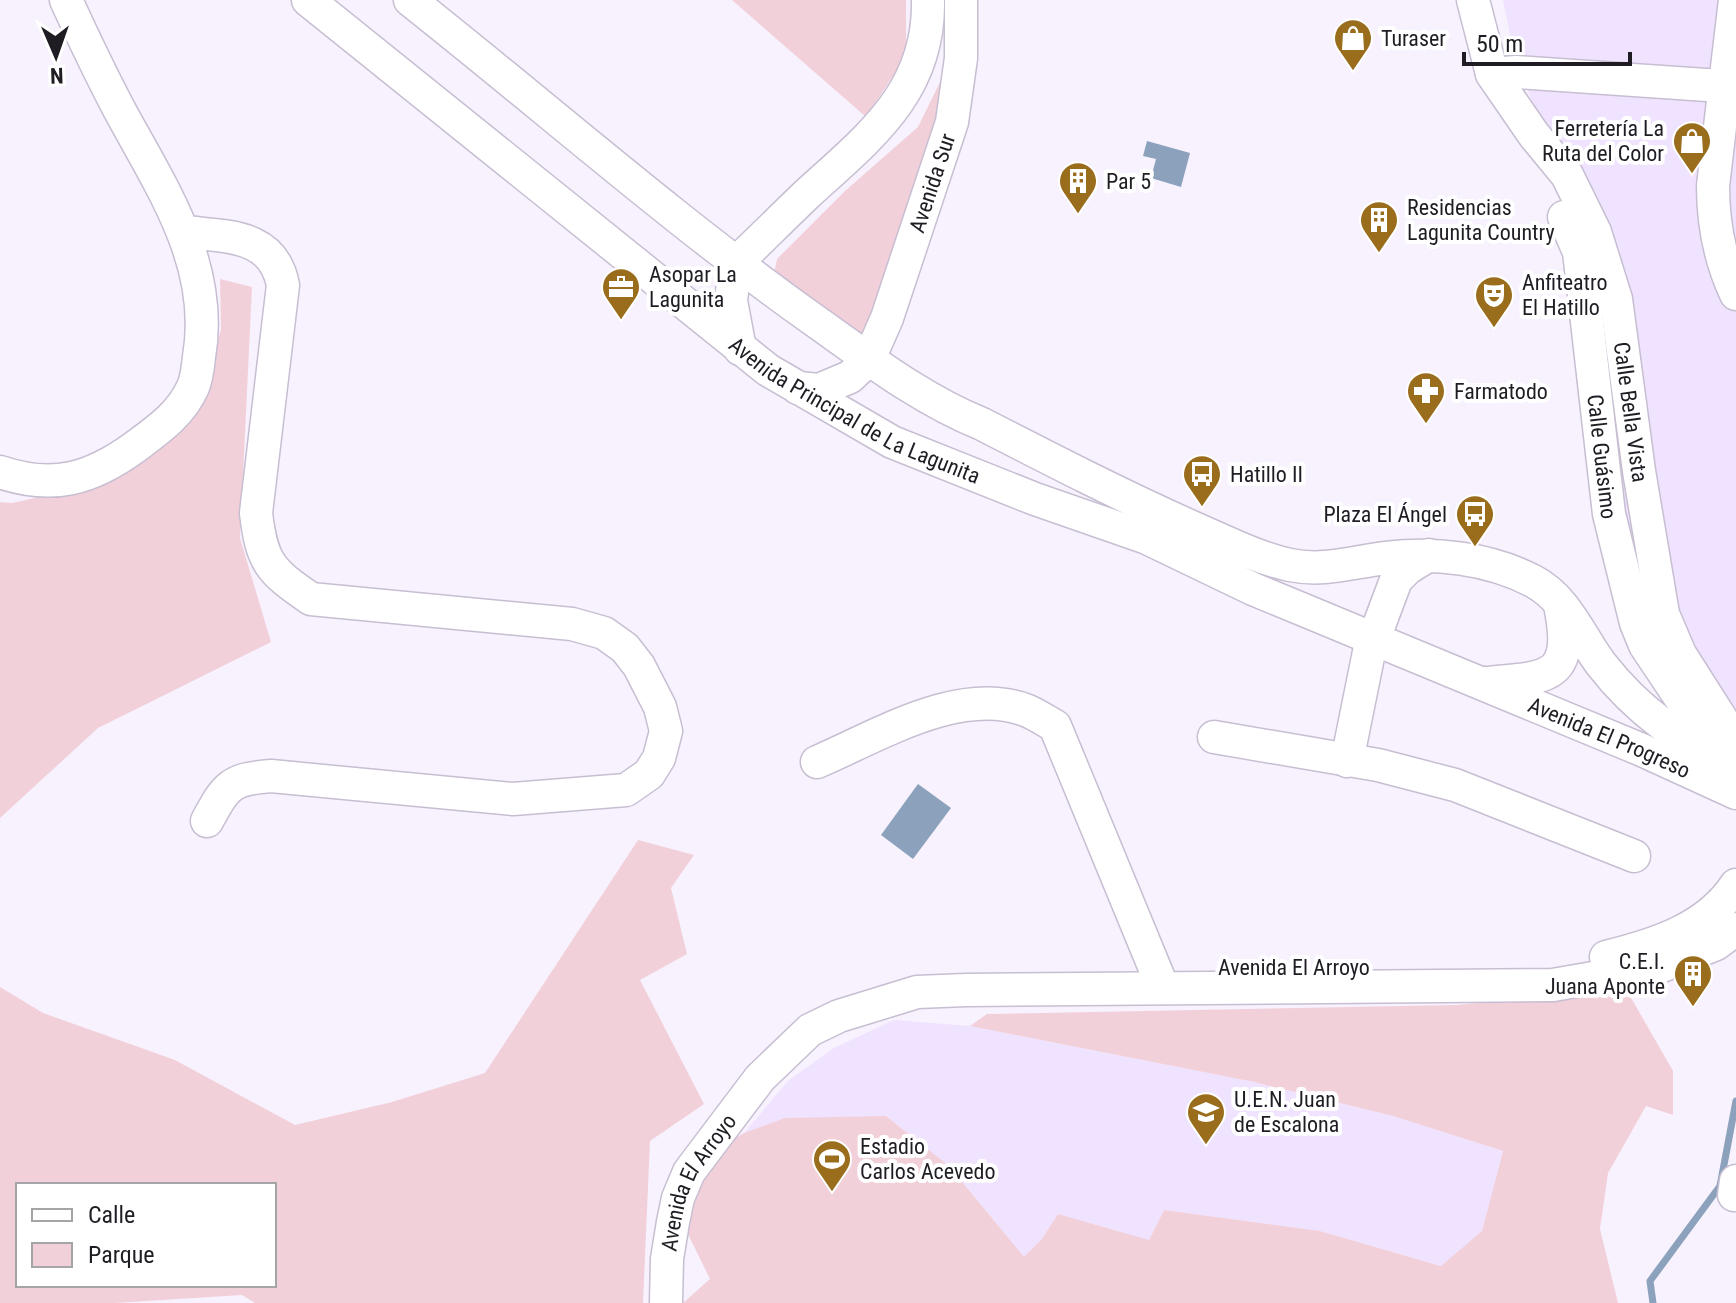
<svg xmlns="http://www.w3.org/2000/svg" width="1736" height="1303" viewBox="0 0 1736 1303" font-family="'Roboto Condensed',sans-serif">
<rect width="100%" height="100%" fill="#f7f2fe"/>
<g fill="#f0e3ff">
<path d="M1503 0H1736V762L1636 586 1601 347 1569 209 1512 44Z"/>
<path d="M894 1020 970 1026 1254 1082 1393 1116 1503 1151 1482 1231 1442 1266 1320 1231 1164 1210 1149 1240 1058 1214 1041 1240 1024 1258 949 1166 886 1116 744 1133 789 1080 834 1048Z"/>
</g>
<g fill="#f2d0da" fill-rule="evenodd">
<path d="M732 0H906V56L866 117Z"/>
<path d="M943 0H953L950 75 863 345 773 279 777 259 845 191 918 127 942 78 949 26Z"/>
<path d="M220 279 252 287 240 538 271 642 98 728 0 818V502L12 503 86 487 145 461 199 410 221 329Z"/>
<path d="M638 840 694 855 671 888 687 954 640 980 704 1104 650 1141 643 1303H255L242 1295 115 1303H0V987L43 1013 175 1060 295 1125 392 1102 485 1073ZM18 1185H274V1285H18Z"/>
<path d="M1626 989 1673 1071V1115L1646 1106 1608 1173 1600 1229 1618 1303H683L710 1279 681 1220 711 1152 744 1133 785 1118 886 1116 949 1166 1024 1257 1041 1240 1058 1214 1149 1240 1164 1210 1320 1231 1441 1266 1482 1231 1503 1151 1393 1116 1254 1082 970 1026 987 1014 1456 1005Z"/>
</g>
<g fill="#8ca1bb">
<path d="M1147 141 1190 153 1181 187 1151 178 1156 159 1143 156Z"/>
<path d="M918 784 951 808 913 859 881 835Z"/>
</g>
<g fill="none" stroke-linecap="round" stroke-linejoin="round">
<path stroke="#8ca1bb" stroke-width="7" d="M1653 1303 1650 1281 1720 1186 1736 1101"/>
<defs>
<g id="minor">
<path id="s1" d="M308 0 768 370 892 442 1035 499 1147 538 1253 589 1642 750 1736 793"/>
<path d="M410 0C544 106 672 219 811 318 865 356 920 399 982 424 1052 460 1122 496 1194 528 1224 541 1257 558 1290 565 1324 572 1352 562 1386 558 1434 552 1489 558 1533 581 1567 599 1580 636 1601 664 1636 709 1683 745 1736 764"/>
<path id="s2" d="M1473 0 1492 74 1534 135 1567 175 1595 232 1616 299 1639 471 1663 614 1680 654 1736 742"/>
<path d="M1735 0 1713 186C1713 224 1720 260 1736 294"/>
<path d="M1492 74 1516 72 1736 87"/>
<path id="s3" d="M1564 217 1579 252 1609 514 1636 623 1645 645 1716 751"/>
<path d="M185 232C228 237 273 234 283 285L256 513C262 563 270 571 311 599L572 624 604 633 625 648 639 666 660 707 666 731 659 758 649 774 626 790 513 799 271 776C230 779 226 786 207 821"/>
<path d="M735 264C759 241 782 218 806 195 868 138 930 93 928 0"/>
<path d="M735 264 731 301 740 349"/>
<path id="s4" d="M798 388 819 390 850 377 869 359 887 318 952 122 961 58V0"/>
<path d="M0 472C53 490 91 479 135 447 159 429 181 414 193 387 197 378 198 366 199 357 215 264 161 187 119 109 100 73 83 37 66 0"/>
<path d="M1486 683C1550 678 1575 678 1560 605"/>
<path d="M1214 737 1378 765 1455 785 1634 856"/>
<path d="M1347 761 1369 652 1396 580 1408 568 1429 555"/>
<path d="M817 762C878 736 961 684 1028 711 1037 715 1046 721 1055 726L1163 988"/>
<path d="M1606 957C1655 945 1707 929 1736 885"/>
<path d="M1734 1195 1736 1181"/>
<path id="s5" d="M666 1303 667 1259 673 1222 678 1198 689 1172 760 1078 810 1030 839 1016 917 992 966 990 1553 985 1662 966 1716 944 1736 929"/>
</g>
</defs>
<use href="#minor" stroke="#c7bed2" stroke-width="35"/>
<use href="#minor" stroke="#fff" stroke-width="32"/>
</g>
<defs>
<symbol id="shop-pin" viewBox="-11 -11 22 30"><path d="M0 17L-7.5 6A9.5 9.5 0 1 1 7.5 6Z" fill="#9a6d1d" stroke="#fff"/><path d="M-5-2.5h2.3a2.7 3.5 0 0 1 5.4 0H5L5.5 6h-11ZM-1.5-2.5h3a1.5 2.3 0 0 0-3 0Z" fill="#fff"/></symbol>
<symbol id="building-pin" viewBox="-11 -11 22 30"><path d="M0 17L-7.5 6A9.5 9.5 0 1 1 7.5 6Z" fill="#9a6d1d" stroke="#fff"/><path d="M-4-6H4V6H1V3H-1V6H-4ZM-2.5-4.3h1.7v1.8h-1.7ZM.8-4.3h1.7v1.8H.8ZM-2.5-1h1.7V.8h-1.7ZM.8-1h1.7V.8H.8Z" fill="#fff"/></symbol>
<symbol id="office-pin" viewBox="-11 -11 22 30"><path d="M0 17L-7.5 6A9.5 9.5 0 1 1 7.5 6Z" fill="#9a6d1d" stroke="#fff"/><path d="M-6-3h4V-5.5h4V-3h4V5H-6ZM-1-4.5V-3h2v-1.5ZM-6 0V1H6V0Z" fill="#fff"/></symbol>
<symbol id="theatre-pin" viewBox="-11 -11 22 30"><path d="M0 17L-7.5 6A9.5 9.5 0 1 1 7.5 6Z" fill="#9a6d1d" stroke="#fff"/><path d="M-5-5.5Q0-4 5-5.5V0Q5 5 0 6Q-5 5-5 0ZM-3.3-2.5H-1v1.5H-3.3ZM1-2.5H3.3v1.5H1ZM-2.8 1Q0 5.5 2.8 1Z" fill="#fff"/></symbol>
<symbol id="pharmacy-pin" viewBox="-11 -11 22 30"><path d="M0 17L-7.5 6A9.5 9.5 0 1 1 7.5 6Z" fill="#9a6d1d" stroke="#fff"/><path d="M-2-6h4v4h4v4h-4v4h-4v-4h-4v-4h4Z" fill="#fff"/></symbol>
<symbol id="bus-pin" viewBox="-11 -11 22 30"><path d="M0 17L-7.5 6A9.5 9.5 0 1 1 7.5 6Z" fill="#9a6d1d" stroke="#fff"/><path d="M-5-6H5V4H4V6H2V4H-2V6H-4V4H-5ZM-3.5-4V0h7V-4ZM-3.5 1.2v1.5H-2V1.2ZM2 1.2v1.5H3.5V1.2Z" fill="#fff"/></symbol>
<symbol id="school-pin" viewBox="-11 -11 22 30"><path d="M0 17L-7.5 6A9.5 9.5 0 1 1 7.5 6Z" fill="#9a6d1d" stroke="#fff"/><path d="M0-5L7-2L0 1L-7-2ZM-4 1L0 2.5L4 1V4Q0 6-4 4Z" fill="#fff"/></symbol>
<symbol id="stadium-pin" viewBox="-11 -11 22 30"><path d="M0 17L-7.5 6A9.5 9.5 0 1 1 7.5 6Z" fill="#9a6d1d" stroke="#fff"/><path d="M0-5a6.5 5 0 1 0 0 10a6.5 5 0 1 0 0-10ZM-3.5-1.8h7v3.6h-7Z" fill="#fff"/></symbol>
</defs>
<g fill-rule="evenodd">
<use href="#shop-pin" x="1331" y="16" width="44" height="60"/>
<use href="#shop-pin" x="1670" y="119" width="44" height="60"/>
<use href="#building-pin" x="1056" y="159" width="44" height="60"/>
<use href="#building-pin" x="1357" y="198" width="44" height="60"/>
<use href="#office-pin" x="599" y="265" width="44" height="60"/>
<use href="#theatre-pin" x="1472" y="273" width="44" height="60"/>
<use href="#pharmacy-pin" x="1404" y="369" width="44" height="60"/>
<use href="#bus-pin" x="1180" y="452" width="44" height="60"/>
<use href="#bus-pin" x="1453" y="492" width="44" height="60"/>
<use href="#building-pin" x="1671" y="952" width="44" height="60"/>
<use href="#school-pin" x="1184" y="1090" width="44" height="60"/>
<use href="#stadium-pin" x="810" y="1137" width="44" height="60"/>
</g>
<g text-anchor="middle" dominant-baseline="central" stroke-width="8" stroke-linejoin="round" paint-order="stroke">
<g font-size="22" fill="#1f1c23" stroke="#fff" text-anchor="start">
<text x="1381" y="38">Turaser</text>
<text x="1664" y="128" text-anchor="end">Ferretería La<tspan x="1664" dy="25">Ruta del Color</tspan></text>
<text x="1106" y="181">Par 5</text>
<text x="1407" y="207">Residencias<tspan x="1407" dy="25">Lagunita Country</tspan></text>
<text x="649" y="274">Asopar La<tspan x="649" dy="25">Lagunita</tspan></text>
<text x="1522" y="282">Anfiteatro<tspan x="1522" dy="25">El Hatillo</tspan></text>
<text x="1454" y="391">Farmatodo</text>
<text x="1230" y="474">Hatillo II</text>
<text x="1447" y="514" text-anchor="end">Plaza El Ángel</text>
<text x="1665" y="961" text-anchor="end">C.E.I.<tspan x="1665" dy="25">Juana Aponte</tspan></text>
<text x="1234" y="1099">U.E.N. Juan<tspan x="1234" dy="25">de Escalona</tspan></text>
<text x="860" y="1146">Estadio<tspan x="860" dy="25">Carlos Acevedo</tspan></text>
</g>
<g font-size="22" fill="#1f1c23" stroke="#fff">
<text stroke="none"><textPath href="#s4" startOffset="268">Avenida Sur</textPath></text>
<text stroke="none"><textPath href="#s1" startOffset="686">Avenida Principal de La Lagunita</textPath></text>
<text stroke="none"><textPath href="#s2" startOffset="450">Calle Bella Vista</textPath></text>
<text stroke="none"><textPath href="#s3" startOffset="244">Calle Guásimo</textPath></text>
<text stroke="none"><textPath href="#s1" startOffset="1510">Avenida El Progreso</textPath></text>
<text x="1294" y="967">Avenida El Arroyo</text>
<text stroke="none"><textPath href="#s5" startOffset="128">Avenida El Arroyo</textPath></text>
</g>
</g>
<rect x="16" y="1183" width="260" height="104" fill="#ffffff" stroke="#a5a4a7" stroke-width="2"/>
<rect x="32" y="1209" width="40" height="12" fill="#ffffff" stroke="#a5a4a7" stroke-width="2"/>
<text x="88" y="1223" font-size="24" fill="#1f1c23">Calle</text>
<rect x="32" y="1243" width="40" height="24" fill="#f2d0da" stroke="#a5a4a7" stroke-width="2"/>
<text x="88" y="1263" font-size="24" fill="#1f1c23">Parque</text>
<g transform="translate(56 56) rotate(178)" stroke="#ffffff" stroke-width="6" paint-order="stroke">
<path d="M0-6L14 30L0 20L-14 30Z" fill="#1f1c23"/>
<text y="-12" font-size="22" font-weight="bold" text-anchor="middle" fill="#1f1c23">N</text>
</g>
<path d="M1464 52v12h166v-12" fill="none" stroke="#1f1c23" stroke-width="4"/>
<text x="1476" y="52" font-size="24" fill="#1f1c23" stroke="#ffffff" stroke-width="6" paint-order="stroke">50 m</text>
</svg>
